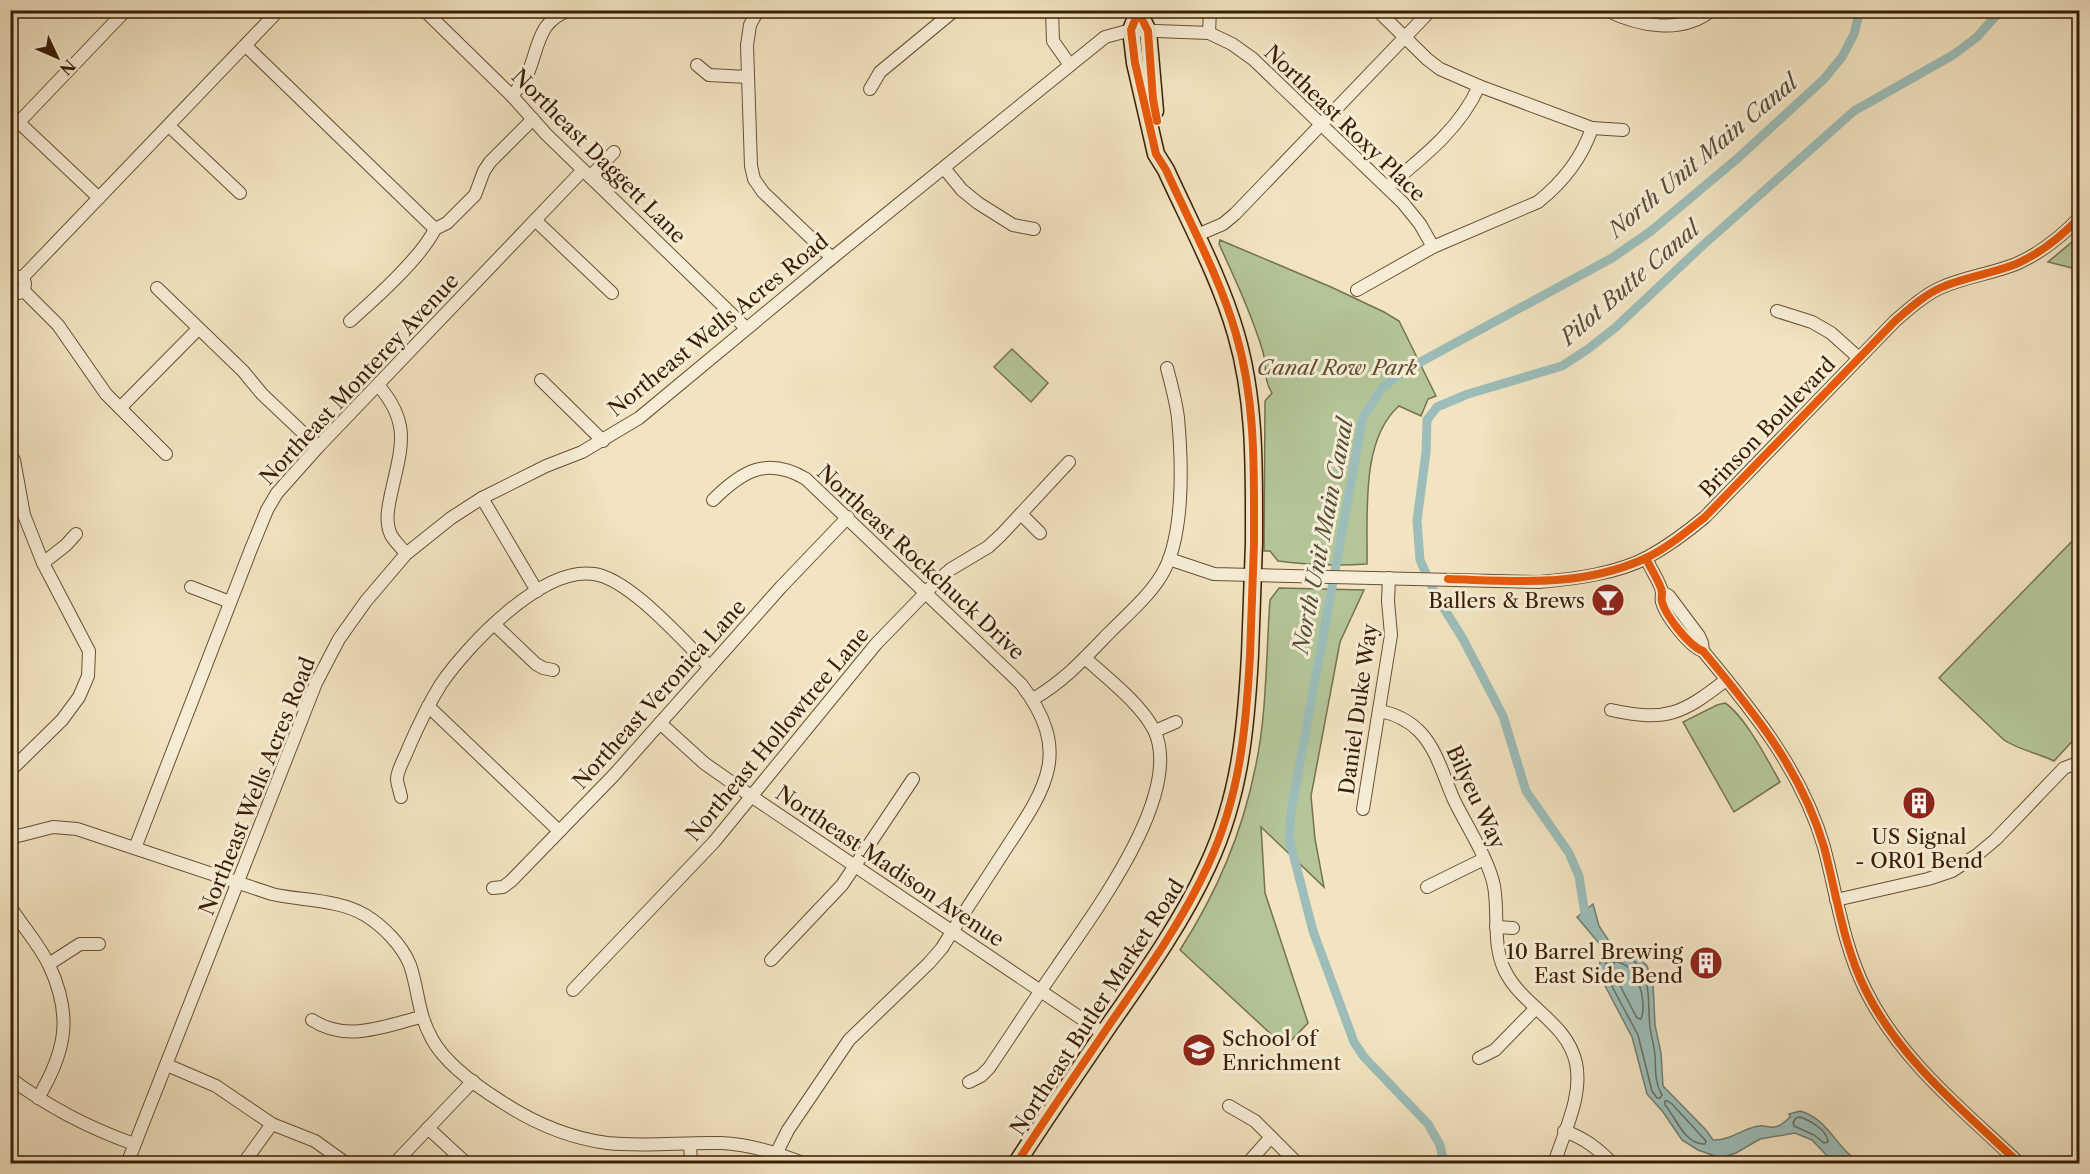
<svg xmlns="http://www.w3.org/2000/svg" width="2090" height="1174" viewBox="0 0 2090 1174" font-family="'Libre Caslon Text',serif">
<rect width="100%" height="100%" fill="#f2e4c1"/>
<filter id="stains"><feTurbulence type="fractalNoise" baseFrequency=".00333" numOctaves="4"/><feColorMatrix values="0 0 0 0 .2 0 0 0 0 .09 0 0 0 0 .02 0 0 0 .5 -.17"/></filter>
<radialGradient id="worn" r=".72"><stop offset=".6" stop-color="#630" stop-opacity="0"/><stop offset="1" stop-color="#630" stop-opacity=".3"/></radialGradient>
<g fill="#b4c598" stroke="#76724e" stroke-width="1.5">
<path d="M2079 236V272L2072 268 2048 262Z"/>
<path d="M1220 240 1331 287 1384 312 1399 321 1436 396 1428 399 1421 416 1399 406C1360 440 1368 516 1367 564 1337 566 1308 565 1278 561L1270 551H1264L1265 401 1272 393C1263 379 1267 367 1263 352 1252 315 1235 279 1219 244Z"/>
<path d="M1012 349 1048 383 1031 402 994 367Z"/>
<path d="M2079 534V734L2054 761C2038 753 2019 750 2004 740L1939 678Z"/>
<path d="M1279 588 1364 590 1340 642 1311 796 1315 839 1324 887 1261 827 1265 893 1308 1023 1285 1047 1180 950C1216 894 1242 834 1255 769 1267 716 1266 654 1270 600Z"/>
<path d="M1725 703C1745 716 1768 761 1780 782L1734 812 1683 722 1717 705Z"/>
</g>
<path fill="#9cbdb9" stroke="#747d70" stroke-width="1.5" d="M1593 904 1599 926 1609 941 1614 946 1627 950 1636 955 1647 966 1653 984 1655 1025 1661 1053 1663 1086 1706 1130 1713 1140C1730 1141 1743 1128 1759 1126 1765 1125 1769 1128 1774 1127 1780 1127 1786 1121 1790 1117L1789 1114 1800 1111C1829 1119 1836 1149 1861 1163H1834L1812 1140 1795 1133 1760 1139 1736 1153 1720 1158 1698 1150 1682 1140 1663 1112 1647 1094 1632 1037 1602 980 1599 967 1603 948 1577 917Z"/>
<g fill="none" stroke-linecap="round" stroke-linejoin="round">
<g stroke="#6a6e5e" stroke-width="1.5">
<path d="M1613 952C1620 955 1627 955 1634 961 1653 979 1647 1004 1650 1027 1651 1036 1654 1045 1655 1055 1656 1069 1654 1082 1662 1095L1660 1098H1657L1652 1091 1638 1035 1607 977 1605 967 1609 953Z"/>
<path d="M1614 962C1637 961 1648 1002 1641 1019L1637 1018 1614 974Z"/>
<path d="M1665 1101H1668L1672 1104 1706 1141 1705 1144C1685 1145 1677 1119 1665 1105Z"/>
<path d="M1800 1117C1811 1121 1827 1130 1828 1142L1824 1143 1814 1135 1794 1126 1793 1123 1796 1118Z"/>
</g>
<g stroke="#9cbdb9" stroke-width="9">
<path d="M1589 920 1585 914 1579 876 1569 853 1526 791 1503 716 1463 639 1435 594 1420 560 1417 521 1426 452 1427 420 1437 407 1468 394 1562 366 1588 349 1616 327 1701 247 1854 111 1953 55 1977 37 2001 10"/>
<path d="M1444 1164 1440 1145 1428 1124 1364 1057 1354 1042 1313 931 1289 838 1291 812 1363 417 1382 388 1404 371 1612 258 1651 231 1738 158 1824 79 1842 57 1854 34 1860 10"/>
</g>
<defs>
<g id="minor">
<path d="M424 10 512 96 546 134 746 328"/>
<path d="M758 10 750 25 747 45 751 166 754 179 763 192 832 258"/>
<path d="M1052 10 1053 41 1070 65"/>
<path d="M1377 10 1427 59 1440 69 1479 86 1592 128 1623 130"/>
<path d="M1606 10C1639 26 1681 35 1712 10"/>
<path d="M1209 33 1210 10"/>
<path d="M246 46 435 229 447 223 475 195 484 171 490 162 533 119"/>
<path d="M697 65 709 75 748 77"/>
<path d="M870 89 880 72 955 10"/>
<path d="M512 96C518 88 524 81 528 73 539 47 538 19 571 10"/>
<path d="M10 114 99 198"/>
<path d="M19 122 126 10"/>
<path d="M169 126 240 193"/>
<path d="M944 168 962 190 978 203 1013 225 1034 229"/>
<path d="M590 177 614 152"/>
<path d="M1387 187C1422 158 1460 129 1479 86"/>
<path d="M535 220 612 293"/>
<path d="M1195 236 1223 224 1235 214 1431 10"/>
<path d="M22 278 279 10"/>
<path d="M10 279C23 271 31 286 19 293L10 290"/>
<path d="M157 288 243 371 262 394 318 447"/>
<path d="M23 290 58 325 106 394 166 454"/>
<path d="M1357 290 1433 247 1538 202C1563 182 1582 158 1592 128"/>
<path d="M1777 311 1812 322 1831 333 1859 358"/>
<path d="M350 321C375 299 421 258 435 229"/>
<path d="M541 380 603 441"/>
<path d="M378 385C412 424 401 448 391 494 388 508 385 522 391 535 395 542 402 548 406 554"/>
<path d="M120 408 198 329"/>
<path d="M10 456 14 460 24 515 43 563 89 651 88 676 79 697 62 720 10 771"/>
<path d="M482 498 537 591"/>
<path d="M713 500C742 471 767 456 806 479L1021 684C1073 752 1046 788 1005 850 984 883 962 915 942 948L929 963 849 1040 788 1130 777 1152"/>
<path d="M1021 514 1040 533"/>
<path d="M1646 558C1650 568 1661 584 1662 592 1662 595 1661 599 1662 602 1666 616 1689 646 1703 651 1753 711 1802 771 1824 847 1837 896 1843 945 1866 991 1901 1061 1964 1111 2020 1164"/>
<path d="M1169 559 1214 574 1539 582C1573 579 1617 574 1648 557 1668 546 1687 532 1705 517L1895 321C1909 309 1923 296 1940 288 1964 277 1991 274 2016 264 2041 253 2061 237 2080 217"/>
<path d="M43 563 66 545 76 534"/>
<path d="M191 587 230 602"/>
<path d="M1662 592 1669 596 1699 636 1702 643 1703 651"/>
<path d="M494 624 536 664 543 668 553 670"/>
<path d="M1033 699C1063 682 1085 658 1109 633 1127 615 1148 597 1161 576 1185 538 1182 461 1178 418 1176 401 1171 384 1167 368"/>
<path d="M428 706 559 831"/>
<path d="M1611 710C1667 722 1682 714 1726 680"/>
<path d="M1380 711C1395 714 1408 720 1419 731 1437 749 1444 778 1454 800 1466 825 1489 860 1494 886 1499 914 1492 945 1505 971 1523 1007 1567 1022 1576 1063 1583 1096 1564 1132 1554 1164"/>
<path d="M660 723 704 763 751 796 1103 1033"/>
<path d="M1155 731 1176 722"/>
<path d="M401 797C400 791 397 784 397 779 397 770 405 758 408 749 418 726 428 705 441 684 468 645 542 566 594 574 630 579 683 641 710 667"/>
<path d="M1363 809 1391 635 1388 601 1389 578"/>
<path d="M10 838 53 827 77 829 272 894C302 901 338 899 365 915 383 926 402 945 410 965 419 991 417 1012 432 1039 446 1065 478 1087 502 1102 534 1123 570 1138 607 1143 645 1147 684 1142 721 1143 750 1144 778 1153 805 1164"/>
<path d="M135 848 251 549 267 510 277 493 318 447 583 170"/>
<path d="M1427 887 1484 859"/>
<path d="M493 888 503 887 511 881 614 775 781 587 848 517"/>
<path d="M1836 900 1928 879 1952 871 1977 855 1996 839 2064 768 2080 762"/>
<path d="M10 906C22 926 39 944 49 965 73 1016 66 1051 38 1098"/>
<path d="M1496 927 1513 928"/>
<path d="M771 960 842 885 913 779"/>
<path d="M49 964 80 944H99"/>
<path d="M573 990 714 842 876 644 938 580 951 569 988 547 1001 535 1069 462"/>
<path d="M312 1020C347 1043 384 1026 421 1017"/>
<path d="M1479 1058 1495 1050 1536 1008"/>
<path d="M167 1065 216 1086 272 1124 315 1141 347 1164"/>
<path d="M10 1078C48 1107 89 1128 134 1144"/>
<path d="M969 1082 981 1076 989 1068C1012 1034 1034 1000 1057 967 1092 915 1185 794 1154 730 1141 704 1107 678 1085 658"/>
<path d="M1229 1106 1255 1121 1298 1164"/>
<path d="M428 1128 467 1164"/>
<path d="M1564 1131C1585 1138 1598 1149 1613 1164"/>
<path d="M690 1144 691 1164"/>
<path d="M127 1164 316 683 339 639 366 601 406 554 451 518 482 498 546 466 582 452 639 418 832 258 1105 37 1131 30 1209 33 1232 44 1253 59 1403 203 1420 224 1433 247"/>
<path d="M243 1164 272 1124"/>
<path d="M394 1164 473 1081"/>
<path d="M1247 1164 1271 1137"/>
</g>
<g id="major">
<path d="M1139 13 1148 31 1155 111"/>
<path d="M1016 1164C1047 1116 1080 1068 1112 1021 1147 971 1183 920 1208 865 1240 796 1246 729 1250 655 1251 618 1253 580 1254 542 1254 472 1256 402 1236 334 1220 278 1190 223 1166 170L1156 154 1135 63 1131 30 1139 10"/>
</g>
</defs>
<use href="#minor" stroke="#675032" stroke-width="14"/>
<use href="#major" stroke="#391e03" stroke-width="19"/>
<use href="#minor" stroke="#f7edd7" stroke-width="12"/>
<use href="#major" stroke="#f2e4c1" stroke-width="16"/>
<defs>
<g id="cycleway">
<path d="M1139 13 1148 31 1153 99 1157 121"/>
<path d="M1646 558C1650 568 1661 584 1662 592 1662 595 1661 599 1662 602 1666 616 1689 646 1703 651 1753 711 1802 771 1824 847 1837 896 1843 945 1866 991 1901 1061 1964 1111 2020 1164"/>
<path d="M1448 579C1516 581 1579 588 1644 559 1666 549 1686 532 1705 517L1895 321C1909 309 1923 296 1940 288 1964 277 1991 274 2016 264 2041 253 2061 237 2080 217"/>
<path d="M1016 1164C1047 1116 1080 1068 1112 1021 1147 971 1183 920 1208 865 1240 796 1246 729 1250 655 1251 618 1253 580 1254 542 1254 472 1256 402 1236 334 1220 278 1190 223 1166 170L1156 154 1135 63 1131 30 1139 10"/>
</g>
</defs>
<use href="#cycleway" stroke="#f7edd7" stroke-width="11"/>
<use href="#cycleway" stroke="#e8590c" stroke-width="8"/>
</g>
<defs>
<symbol id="bar-disc" viewBox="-11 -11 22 22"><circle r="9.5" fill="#8f2418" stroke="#f7edd7"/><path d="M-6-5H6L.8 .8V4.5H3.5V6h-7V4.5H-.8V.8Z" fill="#fff"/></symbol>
<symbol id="building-disc" viewBox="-11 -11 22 22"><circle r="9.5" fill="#8f2418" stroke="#f7edd7"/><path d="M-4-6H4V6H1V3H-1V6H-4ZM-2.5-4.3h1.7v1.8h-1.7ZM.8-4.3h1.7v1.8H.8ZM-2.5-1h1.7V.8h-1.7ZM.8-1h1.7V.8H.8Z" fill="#fff"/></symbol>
<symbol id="school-disc" viewBox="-11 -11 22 22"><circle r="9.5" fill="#8f2418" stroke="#f7edd7"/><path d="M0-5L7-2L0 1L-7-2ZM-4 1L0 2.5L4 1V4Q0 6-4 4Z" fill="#fff"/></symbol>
</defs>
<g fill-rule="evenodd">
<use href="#bar-disc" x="1589" y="581" width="38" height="38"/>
<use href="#building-disc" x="1900" y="784" width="38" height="38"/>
<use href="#building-disc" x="1687" y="944" width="38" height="38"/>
<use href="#school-disc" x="1180" y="1031" width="38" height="38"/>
</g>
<g text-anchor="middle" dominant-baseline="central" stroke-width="6" stroke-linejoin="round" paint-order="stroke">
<g font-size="21" fill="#391e03" stroke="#f7edd7">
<text transform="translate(1345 123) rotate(44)">Northeast Roxy Place</text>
<text transform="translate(599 156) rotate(45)">Northeast Daggett Lane</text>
<text transform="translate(718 325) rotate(-39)">Northeast Wells Acres Road</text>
<text transform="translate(359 379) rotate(-47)">Northeast Monterey Avenue</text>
<text transform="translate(1767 427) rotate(-46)">Brinson Boulevard</text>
<text transform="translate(921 562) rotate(43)">Northeast Rockchuck Drive</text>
<text transform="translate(659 694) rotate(-48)">Northeast Veronica Lane</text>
<text transform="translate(1358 709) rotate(-82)">Daniel Duke Way</text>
<text transform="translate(777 734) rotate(-50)">Northeast Hollowtree Lane</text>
<text transform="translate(257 786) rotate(-68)">Northeast Wells Acres Road</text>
<text transform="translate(1476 797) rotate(65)">Bilyeu Way</text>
<text transform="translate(890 866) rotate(34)">Northeast Madison Avenue</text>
<text transform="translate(1097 1007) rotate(-57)">Northeast Butler Market Road</text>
</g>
<g font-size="21" font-style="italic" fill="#5e5030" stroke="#f7edd7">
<text x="1337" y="367">Canal Row Park</text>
</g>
<g font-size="21" fill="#391e03" stroke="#f7edd7" text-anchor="end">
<text x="1585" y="600">Ballers &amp; Brews</text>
<text x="1919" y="836" text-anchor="middle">US Signal<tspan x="1919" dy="24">- OR01 Bend</tspan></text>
<text x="1683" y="951">10 Barrel Brewing<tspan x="1683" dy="24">East Side Bend</tspan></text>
<text x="1222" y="1038" text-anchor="start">School of<tspan x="1222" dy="24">Enrichment</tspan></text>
</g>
<g font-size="22" font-style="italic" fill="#574e3a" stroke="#f7edd7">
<text transform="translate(1703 156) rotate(-40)">North Unit Main Canal</text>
<text transform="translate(1630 283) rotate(-41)">Pilot Butte Canal</text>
<text transform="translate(1323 536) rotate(-79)">North Unit Main Canal</text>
</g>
</g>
<rect width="2090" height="1174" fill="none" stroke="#f2e4c1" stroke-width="36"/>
<rect x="12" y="12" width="2066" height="1150" fill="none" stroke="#391e03" stroke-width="3"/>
<rect x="18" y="18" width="2054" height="1138" fill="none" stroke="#391e03" stroke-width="1.5"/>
<g transform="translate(57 57) rotate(134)" stroke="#f7edd7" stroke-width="4.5" paint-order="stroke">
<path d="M0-4.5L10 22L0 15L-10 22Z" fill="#391e03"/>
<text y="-9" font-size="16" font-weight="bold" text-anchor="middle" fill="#391e03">N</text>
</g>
<rect width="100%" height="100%" filter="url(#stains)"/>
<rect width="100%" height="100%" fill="url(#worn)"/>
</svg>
